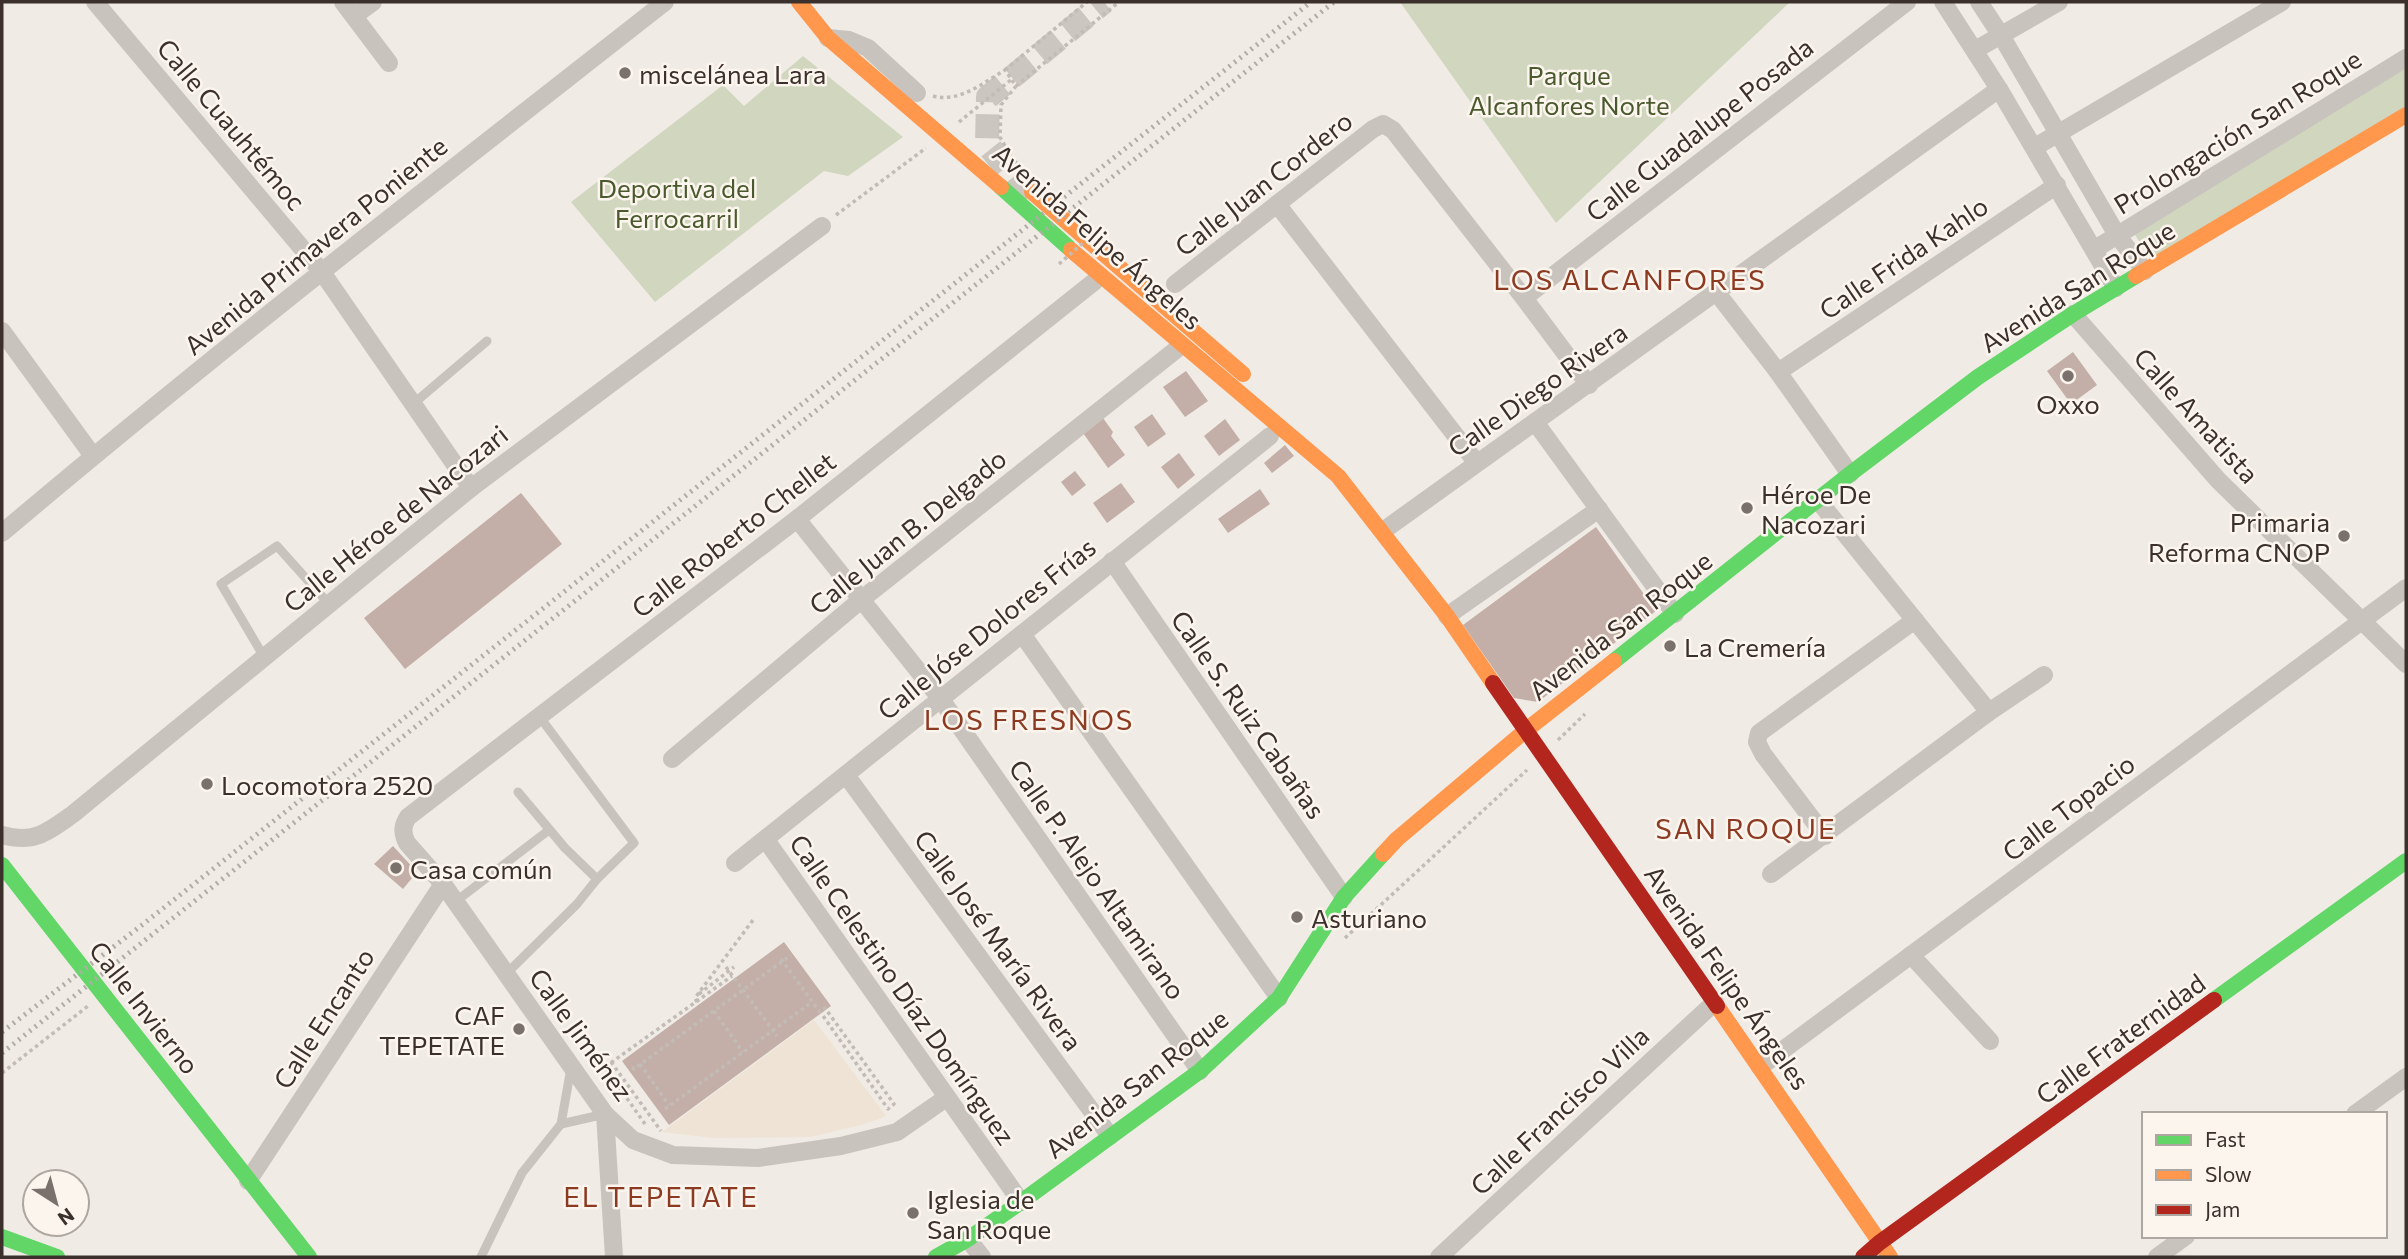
<svg xmlns="http://www.w3.org/2000/svg" width="2408" height="1259" viewBox="0 0 2408 1259" font-family="Commissioner,sans-serif">
<rect width="100%" height="100%" fill="#f0ebe5"/>
<g fill="#d1d6bf">
<path d="M1400 2H1790L1556 223Z"/>
<path d="M803 56 903 137 848 176 824 171 655 302 571 202 723 85 744 106Z"/>
<path d="M2406 67V109L2151 259 2133 232Z"/>
</g>
<path fill="#eee3d5" d="M814 1020 886 1116 865 1124 810 1137 714 1138 662 1132Z"/>
<g fill="#c3afa7">
<path d="M2073 352 2097 385 2071 404 2047 371Z"/>
<path d="M1186 371 1208 401 1185 417 1163 387Z"/>
<path d="M1152 414 1166 434 1148 447 1134 427Z"/>
<path d="M1103 418 1113 432 1111 436 1125 455 1108 468 1083 433Z"/>
<path d="M1225 419 1240 440 1219 456 1204 436Z"/>
<path d="M1285 445 1294 456 1272 473 1264 463Z"/>
<path d="M1179 453 1195 475 1178 489 1161 467Z"/>
<path d="M1075 471 1086 485 1072 496 1061 482Z"/>
<path d="M1121 483 1135 502 1107 523 1093 503Z"/>
<path d="M1260 489 1270 504 1228 533 1218 519Z"/>
<path d="M521 493 562 544 405 669 364 618Z"/>
<path d="M1596 527 1656 611 1538 702 1514 698 1463 625Z"/>
<path d="M393 846 417 872 403 889 374 864Z"/>
<path d="M784 942 831 1006 669 1125 622 1061Z"/>
</g>
<g fill="none" stroke-linecap="round" stroke-linejoin="round">
<path stroke="#ccc6c0" stroke-width="24" stroke-dasharray="24 12" stroke-linecap="butt" d="M1032 192 1015 179 987 144 988 97 1104 2"/>
<g stroke="#c2bbb6" stroke-width="3.5" stroke-dasharray="3.5 3.5" stroke-linecap="butt">
<path d="M1005 70 1087 2"/>
<path d="M1016 86 1119 2"/>
<path d="M933 96C959 103 983 83 1005 70L1016 86 1001 105 1000 137 1011 157 1025 172"/>
<path d="M959 122 1012 79"/>
<path d="M836 215 926 148"/>
<path d="M1558 740 1585 714"/>
<path d="M1345 938 1527 770"/>
<path d="M781 959 820 1012 825 1008 894 1104 888 1109 821 1013"/>
<path d="M726 967 777 1036"/>
<path d="M699 994 734 967"/>
<path d="M697 1002 695 998 753 920"/>
<path d="M714 1011 743 1052"/>
<path d="M611 1062 661 1131"/>
<path d="M640 1064 669 1105"/>
<path d="M632 1067 634 1069 791 955"/>
<path d="M2 1073 88 1006"/>
<path d="M665 1109 812 1002"/>
<path d="M645 1124 605 1067 732 976"/>
</g>
<g stroke="#c9c3be" stroke-width="9">
<path d="M413 404 487 341"/>
<path d="M264 657 221 584 277 546 329 604"/>
<path d="M539 716 634 843 597 879"/>
<path d="M455 902 549 830"/>
<path d="M506 974 577 904 597 879 565 848 518 792"/>
<path d="M561 1124 605 1114"/>
<path d="M481 1257 522 1173 561 1124 571 1068"/>
</g>
<g stroke="#c9c3be" stroke-width="18">
<path d="M95 2 322 272 471 488"/>
<path d="M343 2 389 63"/>
<path d="M1943 2 1999 89 2116 288"/>
<path d="M1979 2 2002 37 2117 235 2145 271"/>
<path d="M354 16 373 2"/>
<path d="M828 38 849 40 868 48 917 93"/>
<path d="M1975 50 2059 2"/>
<path d="M2035 147 2282 2"/>
<path d="M1277 204 1476 462"/>
<path d="M2095 249 2406 58"/>
<path d="M1175 284 1373 129 1383 124 1393 130 1524 298 1589 385"/>
<path d="M1717 293 1778 372 1850 474"/>
<path d="M1524 298 1907 2"/>
<path d="M2073 314 2218 480 2406 664"/>
<path d="M2 331 93 456"/>
<path d="M1778 372 2057 185"/>
<path d="M1535 422 1675 614"/>
<path d="M1817 499 1989 712"/>
<path d="M797 519 940 698 1200 1071"/>
<path d="M1387 528 1999 89"/>
<path d="M2 533C218 350 442 177 665 2"/>
<path d="M1112 561 1344 897"/>
<path d="M1447 616 1599 509"/>
<path d="M1022 634 1279 998"/>
<path d="M672 759 862 599 1177 349"/>
<path d="M846 775 1110 1136"/>
<path d="M2 835C34 844 48 832 73 814L471 488 822 226"/>
<path d="M1825 836 1763 754 1757 742 1759 733 1915 620"/>
<path d="M766 840 1021 1202"/>
<path d="M735 863 1270 436"/>
<path d="M1771 874 1989 712 2044 675"/>
<path d="M1911 955 1990 1041"/>
<path d="M1760 1067 2406 588"/>
<path d="M946 1098 897 1132 841 1146 758 1158 673 1155 633 1140 605 1114 443 884 407 843C402 833 402 826 408 817L797 519 1095 281"/>
<path d="M605 1114 614 1257"/>
<path d="M2355 1114 2406 1077"/>
<path d="M248 1181 443 884"/>
<path d="M968 1239 982 1257"/>
<path d="M1439 1257 1715 1002"/>
<path d="M2157 1257 2186 1236"/>
</g>
<g stroke="#63d668" stroke-width="16">
<path d="M1001 187 1068 247"/>
<path d="M1614 661 1850 474 1978 377 2073 314 2136 276"/>
<path d="M2 865 309 1257"/>
<path d="M2214 1000 2406 861"/>
<path d="M2 1237 57 1257"/>
<path d="M936 1257 968 1239 1021 1202 1200 1071 1279 998 1344 897 1383 854"/>
</g>
<g stroke="#ff974d" stroke-width="16">
<path d="M799 2 828 38 1001 187"/>
<path d="M1032 192 1243 374"/>
<path d="M1071 250 1338 476 1447 616 1493 683"/>
<path d="M2136 276 2406 115"/>
<path d="M1383 854 1397 839 1525 731 1614 661"/>
<path d="M1717 1006 1890 1257"/>
</g>
<g stroke="#b3261e" stroke-width="16">
<path d="M1493 683 1717 1006"/>
<path d="M1863 1257 1879 1243 2214 1000"/>
</g>
<g stroke="#b1aca8" stroke-width="5" stroke-dasharray="2 5" stroke-linecap="butt">
<path d="M2 1032 142 925 1311 2"/>
<path d="M2 1053 1334 2"/>
</g>
<path stroke="#c2bbb6" stroke-width="3.5" stroke-dasharray="3.5 3.5" stroke-linecap="butt" d="M1059 264 1100 228"/>
</g>
<g fill="#7a716c" stroke="#fbf5ee" stroke-width="2.5">
<circle cx="625" cy="73" r="7"/>
<circle cx="2068" cy="376" r="7"/>
<circle cx="1747" cy="508" r="7"/>
<circle cx="2344" cy="536" r="7"/>
<circle cx="1670" cy="646" r="7"/>
<circle cx="207" cy="784" r="7"/>
<circle cx="396" cy="868" r="7"/>
<circle cx="1297" cy="917" r="7"/>
<circle cx="519" cy="1029" r="7"/>
<circle cx="913" cy="1213" r="7"/>
</g>
<g text-anchor="middle" dominant-baseline="central" stroke-width="5" stroke-linejoin="round" paint-order="stroke">
<g font-size="26" fill="#3b302b" stroke="#fbf5ee" text-anchor="start">
<text x="639" y="73">miscelánea Lara</text>
<text x="2068" y="403" text-anchor="middle">Oxxo</text>
<text x="1761" y="493">Héroe De<tspan x="1761" dy="30">Nacozari</tspan></text>
<text x="2330" y="521" text-anchor="end">Primaria<tspan x="2330" dy="30">Reforma CNOP</tspan></text>
<text x="1684" y="646">La Cremería</text>
<text x="221" y="784">Locomotora 2520</text>
<text x="410" y="868">Casa común</text>
<text x="1311" y="917">Asturiano</text>
<text x="505" y="1014" text-anchor="end">CAF<tspan x="505" dy="30">TEPETATE</tspan></text>
<text x="927" y="1198">Iglesia de<tspan x="927" dy="30">San Roque</tspan></text>
</g>
<g font-size="26" fill="#4a5a2e" stroke="#fbf5ee">
<text x="1569" y="74">Parque<tspan x="1569" dy="30">Alcanfores Norte</tspan></text>
<text x="677" y="187">Deportiva del<tspan x="677" dy="30">Ferrocarril</tspan></text>
</g>
<g font-size="26" fill="#3b302b" stroke="#fbf5ee">
<text transform="translate(232 124) rotate(50)">Calle Cuauhtémoc</text>
<text transform="translate(1699 129) rotate(-38)">Calle Guadalupe Posada</text>
<text transform="translate(2237 131) rotate(-32)">Prolongación San Roque</text>
<text transform="translate(1263 183) rotate(-38)">Calle Juan Cordero</text>
<text transform="translate(1098 236) rotate(41)">Avenida Felipe Ángeles</text>
<text transform="translate(315 245) rotate(-39)">Avenida Primavera Poniente</text>
<text transform="translate(1903 257) rotate(-34)">Calle Frida Kahlo</text>
<text transform="translate(2077 286) rotate(-32)">Avenida San Roque</text>
<text transform="translate(1537 389) rotate(-35)">Calle Diego Rivera</text>
<text transform="translate(2197 415) rotate(48)">Calle Amatista</text>
<text transform="translate(395 518) rotate(-39)">Calle Héroe de Nacozari</text>
<text transform="translate(907 531) rotate(-39)">Calle Juan B. Delgado</text>
<text transform="translate(733 534) rotate(-38)">Calle Roberto Chellet</text>
<text transform="translate(1620 625) rotate(-38)">Avenida San Roque</text>
<text transform="translate(986 628) rotate(-39)">Calle Jóse Dolores Frías</text>
<text transform="translate(1249 714) rotate(55)">Calle S. Ruiz Cabañas</text>
<text transform="translate(2068 807) rotate(-37)">Calle Topacio</text>
<text transform="translate(1098 879) rotate(55)">Calle P. Alejo Altamirano</text>
<text transform="translate(999 940) rotate(54)">Calle José María Rivera</text>
<text transform="translate(1728 977) rotate(55)">Avenida Felipe Ángeles</text>
<text transform="translate(903 989) rotate(55)">Calle Celestino Díaz Domínguez</text>
<text transform="translate(145 1007) rotate(52)">Calle Invierno</text>
<text transform="translate(323 1018) rotate(-57)">Calle Encanto</text>
<text transform="translate(582 1034) rotate(54)">Calle Jiménez</text>
<text transform="translate(2120 1038) rotate(-36)">Calle Fraternidad</text>
<text transform="translate(1136 1083) rotate(-38)">Avenida San Roque</text>
<text transform="translate(1559 1110) rotate(-43)">Calle Francisco Villa</text>
</g>
<g font-size="28" letter-spacing="2" fill="#8c3b22" stroke="#fbf5ee">
<text x="1630" y="279">LOS ALCANFORES</text>
<text x="1029" y="719">LOS FRESNOS</text>
<text x="1746" y="828">SAN ROQUE</text>
<text x="661" y="1196">EL TEPETATE</text>
</g>
</g>
<rect width="2408" height="1259" fill="none" stroke="#3b302b" stroke-width="7"/>
<rect x="2142" y="1112" width="245" height="126" fill="#fbf5ee" stroke="#aea6a0" stroke-width="2"/>
<rect x="2156" y="1135" width="35" height="10" fill="#63d668" stroke="#aea6a0" stroke-width="2"/>
<text x="2205" y="1147" font-size="21" fill="#3b302b">Fast</text>
<rect x="2156" y="1170" width="35" height="10" fill="#ff974d" stroke="#aea6a0" stroke-width="2"/>
<text x="2205" y="1182" font-size="21" fill="#3b302b">Slow</text>
<rect x="2156" y="1205" width="35" height="10" fill="#b3261e" stroke="#aea6a0" stroke-width="2"/>
<text x="2205" y="1217" font-size="21" fill="#3b302b">Jam</text>
<g transform="translate(56 1203) rotate(144)"><circle r="33" fill="#fbf5ee" stroke="#aea6a0" stroke-width="2"/>
<path d="M0-5L12 26L0 18L-12 26Z" fill="#7a716c"/>
<text y="-10" font-size="19" font-weight="bold" text-anchor="middle" fill="#3b302b">N</text>
</g>
</svg>
